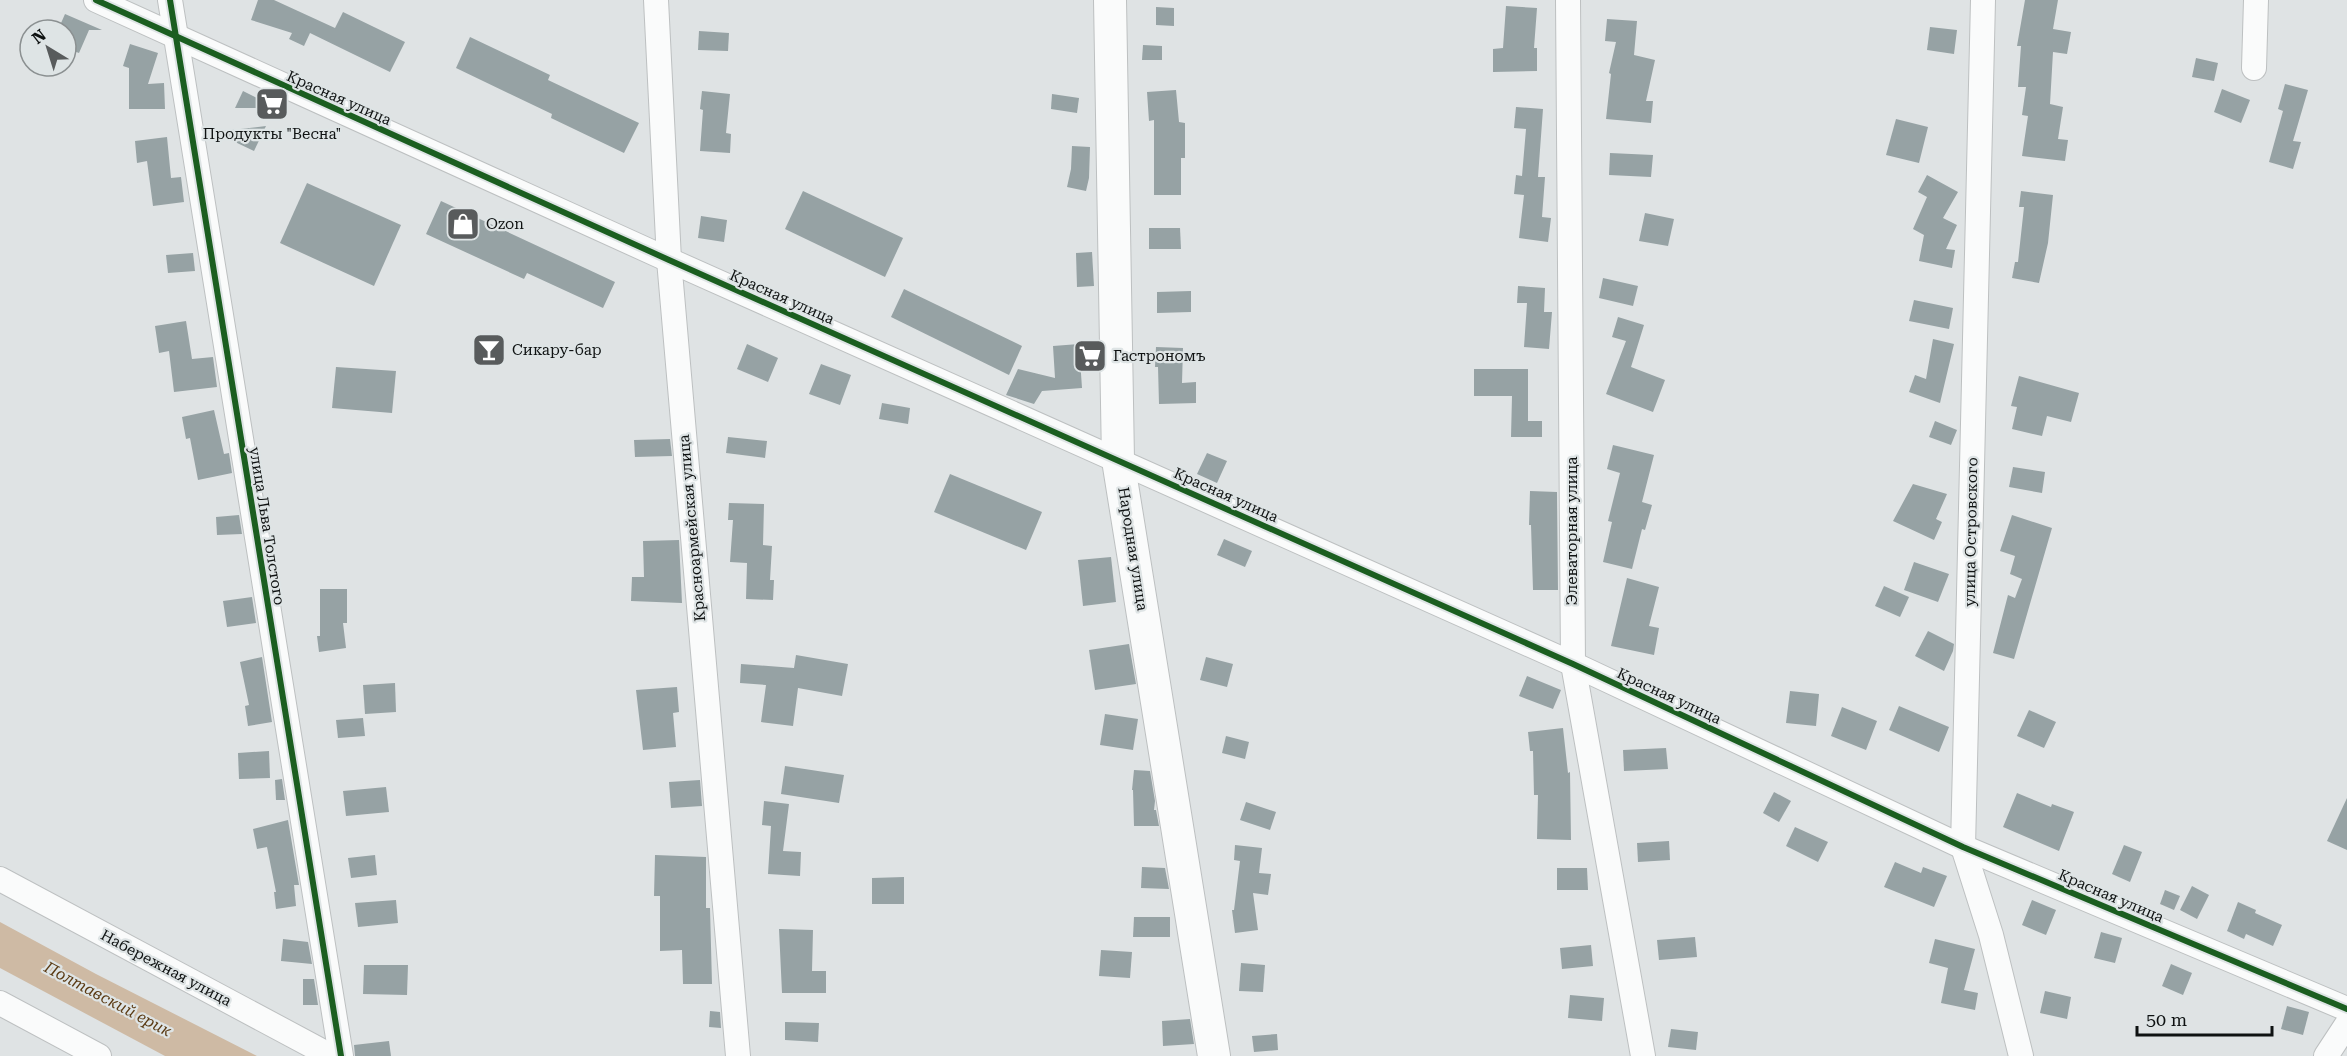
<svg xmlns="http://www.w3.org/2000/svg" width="2347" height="1056" viewBox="0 0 2347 1056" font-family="'Roboto Serif',serif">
<rect width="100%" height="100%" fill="#dfe3e4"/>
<path fill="#cebaa4" d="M0 922 96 974 257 1056H165L0 968Z"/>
<g fill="#96a2a4">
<path d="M258 0H274L335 28 343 12 405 42 390 72 310 33 304 46 289 39 292 33 251 20Z"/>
<path d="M2025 0H2058L2053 29 2071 32 2067 54 2053 52 2050 104 2063 107 2058 139 2068 140 2065 161 2022 156 2028 116 2022 115 2026 87H2018L2021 46H2017Z"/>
<path d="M1506 6 1537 8 1534 48H1537V71L1493 72V49L1503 48Z"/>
<path d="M1156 7 1174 8V26L1156 25Z"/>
<path d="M65 14 102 30H89L79 53 66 48V30H58Z"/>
<path d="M1607 19 1637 21 1634 55 1655 60 1646 101H1653L1651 123 1606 119 1611 74 1609 73 1616 42 1605 41Z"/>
<path d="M1930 27 1957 30 1954 54 1927 50Z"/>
<path d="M699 31 729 33 728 51 698 50Z"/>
<path d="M470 37 550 75 548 80 639 123 624 153 551 118 552 114 456 68Z"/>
<path d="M130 44 158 53 148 84 164 83 165 109H129V68L123 66Z"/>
<path d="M1143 45 1162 46V60H1142Z"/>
<path d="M2196 58 2218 63 2214 81 2192 77Z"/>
<path d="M2285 84 2308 90 2293 141 2301 142 2293 169 2269 162 2283 111 2278 109Z"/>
<path d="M2222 89 2250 100 2241 123 2214 112Z"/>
<path d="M1176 90 1179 122 1185 123V158H1181V195H1154V120L1149 121 1147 92Z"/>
<path d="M243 91 277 108H235Z"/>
<path d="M702 91 730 94 726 133 731 134 730 153 700 151 703 110 700 109Z"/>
<path d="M1052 94 1079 98 1077 113 1051 109Z"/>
<path d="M1516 107 1543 109 1538 177H1545L1542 217 1551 218 1548 242 1519 238 1524 195 1514 194 1516 175 1522 176 1526 129 1514 128Z"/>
<path d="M1896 119 1928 127 1919 163 1886 155Z"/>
<path d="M266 126 254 151 214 132Z"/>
<path d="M167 137 171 178 181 177 184 202 153 206 147 161 137 163 135 141Z"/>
<path d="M1072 146 1090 147 1089 178 1086 191 1067 187 1071 169Z"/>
<path d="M1610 153 1653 155 1651 177 1609 175Z"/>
<path d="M1927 175 1958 192 1943 218 1957 225 1946 249 1955 250 1952 268 1919 261 1924 235 1913 229 1927 197 1918 192Z"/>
<path d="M307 183 401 225 374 286 280 243Z"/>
<path d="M803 191 903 238 885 277 785 229Z"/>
<path d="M2021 191 2053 195 2048 243 2039 283 2012 278 2015 262H2018L2024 207H2019Z"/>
<path d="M441 201 615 282 603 308 527 273 524 279 426 234Z"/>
<path d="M1645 213 1674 219 1668 246 1639 241Z"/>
<path d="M701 216 727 220 724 242 698 238Z"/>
<path d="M1149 228H1180L1181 249H1149Z"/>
<path d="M1092 252 1094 286 1077 287 1076 253Z"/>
<path d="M193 253 195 271 168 273 166 255Z"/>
<path d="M1603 278 1638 286 1633 306 1599 298Z"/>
<path d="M1518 286 1545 288 1544 312H1552L1549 349 1524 347 1527 303H1517Z"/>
<path d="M904 289 1022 346 1009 375 891 317Z"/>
<path d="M1191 291V312L1157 313V292Z"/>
<path d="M1914 300 1953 308 1949 329 1909 321Z"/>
<path d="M1618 317 1644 325 1631 367 1665 380 1653 412 1606 394 1626 341 1612 337Z"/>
<path d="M186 321 192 359 213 357 217 387 174 392 169 351 159 353 155 326Z"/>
<path d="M1933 339 1954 344 1940 403 1909 392 1915 375 1926 379Z"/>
<path d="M747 344 778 358 768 382 737 369Z"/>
<path d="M1079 344 1082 388 1042 391 1034 404 1006 395 1018 369 1055 378 1053 346Z"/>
<path d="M1156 347 1183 348 1182 383 1196 382V403L1159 404 1158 367H1155Z"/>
<path d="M821 364 851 375 840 405 809 394Z"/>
<path d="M336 367 396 371 392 413 332 408Z"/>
<path d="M1474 369H1528V421H1542V437H1511L1512 396H1474Z"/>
<path d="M2019 376 2079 393 2071 422 2047 416 2042 436 2012 429 2017 407 2011 406Z"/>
<path d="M882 403 910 408 908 424 879 419Z"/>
<path d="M214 410 224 454 229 453 232 473 198 480 190 438 186 439 182 417Z"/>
<path d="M1935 421 1957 430 1951 445 1929 437Z"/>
<path d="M728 437 767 441 765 458 726 453Z"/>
<path d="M670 439 672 456 635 457 634 440Z"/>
<path d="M1613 445 1654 455 1642 502 1652 505 1645 530 1642 529 1632 569 1603 562 1612 522 1608 521 1620 473 1607 469Z"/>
<path d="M1207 453 1227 461 1217 483 1197 474Z"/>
<path d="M2013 467 2045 472 2042 493 2009 487Z"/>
<path d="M950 474 1042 512 1026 550 934 512Z"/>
<path d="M1913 484 1947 494 1936 519 1942 522 1934 540 1893 521Z"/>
<path d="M1530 491 1557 492 1558 590H1533L1531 525H1529Z"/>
<path d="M729 503 764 504 763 545 772 546 770 580H774L773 600 746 599 747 563 730 562 733 520H728Z"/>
<path d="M239 515 242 534 217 535 216 517Z"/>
<path d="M2012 515 2052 528 2014 659 1993 653 2008 595 2015 598 2022 579 2010 574 2015 556 2000 551Z"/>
<path d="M1224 539 1252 551 1245 567 1217 555Z"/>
<path d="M679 540 682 603 631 601 632 577H644L643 541Z"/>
<path d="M1111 557 1116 602 1083 606 1078 560Z"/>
<path d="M1914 562 1949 574 1938 602 1904 590Z"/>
<path d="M1627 578 1659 587 1649 626 1659 628 1654 655 1611 646Z"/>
<path d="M1884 586 1909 597 1900 617 1875 606Z"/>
<path d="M320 589H347V623H343L346 648 319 652 317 636H320Z"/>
<path d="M252 597 256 623 227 627 223 601Z"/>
<path d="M1928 631 1954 644 1953 651 1944 671 1915 656Z"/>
<path d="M1129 644 1136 684 1095 690 1089 650Z"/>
<path d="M796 655 848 664 842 696 798 688 793 726 761 722 766 685 740 683 741 664 794 668Z"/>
<path d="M262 657 272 722 248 726 245 706 249 705 240 662Z"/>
<path d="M1206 657 1233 664 1227 687 1200 680Z"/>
<path d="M1527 676 1561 690 1553 709 1519 696Z"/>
<path d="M395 683 396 712 365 714 363 685Z"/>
<path d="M677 687 679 712 673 713 676 747 643 750 636 690Z"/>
<path d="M1790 691 1819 694 1816 726 1786 723Z"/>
<path d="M1899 706 1949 727 1939 752 1889 730Z"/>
<path d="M1842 707 1877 721 1866 750 1831 736Z"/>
<path d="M2029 710 2056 722 2044 748 2017 736Z"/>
<path d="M1105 714 1138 719 1133 750 1100 745Z"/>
<path d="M363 718 365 736 338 738 336 720Z"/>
<path d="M1563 728 1568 773 1570 772 1571 840 1537 839 1538 795H1534L1533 751H1530L1528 732Z"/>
<path d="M1226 736 1249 742 1245 759 1222 753Z"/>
<path d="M1666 748 1668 769 1624 771 1623 750Z"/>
<path d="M269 751 270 778 239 779 238 753Z"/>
<path d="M785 766 844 775 839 803 781 794Z"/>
<path d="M1134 770 1150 771 1155 801 1154 810H1156L1159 826H1134L1133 790H1132Z"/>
<path d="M282 779 285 800H276L275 780Z"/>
<path d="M700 780 702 806 671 808 669 782Z"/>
<path d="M386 787 389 812 346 816 343 791Z"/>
<path d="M1774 792 1791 801 1779 822 1763 813Z"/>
<path d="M2017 793 2051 807 2052 804 2074 812 2059 851 2003 827Z"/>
<path d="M2347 798V850L2327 841Z"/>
<path d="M764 801 789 804 783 851 801 852 800 876 768 874 771 826 762 825Z"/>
<path d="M1246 802 1276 812 1270 830 1240 820Z"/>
<path d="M288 820 299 885H294L296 906 276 909 274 892H276L267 847 257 849 253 829Z"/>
<path d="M1795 827 1828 842 1818 862 1786 846Z"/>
<path d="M1669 841 1670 860 1638 862 1637 843Z"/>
<path d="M1235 845 1262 848 1259 873 1271 874 1268 895 1253 893 1258 930 1235 933 1232 910H1234L1240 861 1234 860Z"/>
<path d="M2124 845 2142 852 2130 882 2112 874Z"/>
<path d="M375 855 377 875 351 878 348 858Z"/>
<path d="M655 855 706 857V908H710L712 984H683L682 950 660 951V896H654Z"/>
<path d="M1895 862 1921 873 1923 867 1947 876 1934 907 1884 887Z"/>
<path d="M1142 867 1165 868 1169 889 1141 888Z"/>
<path d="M1557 868H1587L1588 890H1557Z"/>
<path d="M904 877V904H872V878Z"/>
<path d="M2192 886 2209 895 2197 919 2180 910Z"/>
<path d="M2165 890 2180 896 2174 910 2160 904Z"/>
<path d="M396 900 398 923 358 927 355 903Z"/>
<path d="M2032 900 2056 910 2046 935 2022 925Z"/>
<path d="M2238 902 2256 910 2255 913 2282 925 2273 946 2246 934 2244 939 2227 931Z"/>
<path d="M1134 917H1170V937H1133Z"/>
<path d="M779 929 813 930 812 971H826V993H782Z"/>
<path d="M2101 932 2122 938 2115 963 2094 958Z"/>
<path d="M1695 937 1697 957 1659 960 1657 940Z"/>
<path d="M283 939 308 942 312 964 281 961Z"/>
<path d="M1935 939 1975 949 1964 990 1978 993 1975 1010 1941 1003 1948 968 1929 963Z"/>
<path d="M1591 945 1593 966 1562 969 1560 948Z"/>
<path d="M1101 950 1132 952 1130 978 1099 976Z"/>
<path d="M1241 963 1265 965 1263 992 1239 991Z"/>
<path d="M2171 964 2192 973 2183 995 2162 986Z"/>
<path d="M364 965H408L407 995 363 994Z"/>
<path d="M303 979H314L318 1005H303Z"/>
<path d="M2045 991 2071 997 2067 1019 2040 1013Z"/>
<path d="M1570 995 1604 998 1602 1021 1568 1018Z"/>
<path d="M2287 1006 2309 1012 2303 1035 2281 1029Z"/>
<path d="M710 1011 720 1012 721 1028 709 1027Z"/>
<path d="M1190 1019 1194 1044 1163 1046 1162 1021Z"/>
<path d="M785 1022 819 1023 818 1042 785 1040Z"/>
<path d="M1671 1029 1698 1032 1696 1050 1668 1047Z"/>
<path d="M1277 1034 1278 1050 1254 1052 1252 1036Z"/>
<path d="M389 1041 391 1056H355L354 1045Z"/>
</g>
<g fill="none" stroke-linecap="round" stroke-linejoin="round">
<defs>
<g id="minor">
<path d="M96 0 669 260 1573 664 1963 847 2347 1009"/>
<path d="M170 0 341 1056"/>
<path d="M656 0 669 260 738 1056"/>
<path d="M1568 0 1573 664 1643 1056"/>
<path d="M1983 0 1963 847 1991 935 2021 1056"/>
<path d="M2254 68 2256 0"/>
<path d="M0 879 331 1056"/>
<path d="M0 1003 99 1056"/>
<path d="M2326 1056 2347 1024"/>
</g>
<path id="major" d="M1110 0 1118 460 1214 1056"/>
</defs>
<use href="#minor" stroke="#bdc0c1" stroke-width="26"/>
<use href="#major" stroke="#bdc0c1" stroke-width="34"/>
<use href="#minor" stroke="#fafbfb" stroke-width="24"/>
<use href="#major" stroke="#fafbfb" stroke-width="32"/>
<defs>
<g id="cycleway">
<path d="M96 0 669 260 1573 664 1963 847 2347 1009"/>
<path d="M170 0 341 1056"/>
</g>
</defs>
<use href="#cycleway" stroke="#dee4e5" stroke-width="10"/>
<use href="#cycleway" stroke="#1b5e20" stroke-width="6"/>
</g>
<defs>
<symbol id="supermarket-square" viewBox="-11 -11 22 22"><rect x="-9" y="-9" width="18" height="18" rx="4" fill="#585b5c" stroke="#dee4e5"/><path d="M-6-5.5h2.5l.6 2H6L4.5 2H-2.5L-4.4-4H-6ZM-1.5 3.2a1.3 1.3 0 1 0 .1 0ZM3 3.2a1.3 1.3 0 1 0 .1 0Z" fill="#fff"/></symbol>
<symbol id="shop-square" viewBox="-11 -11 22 22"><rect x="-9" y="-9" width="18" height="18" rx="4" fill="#585b5c" stroke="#dee4e5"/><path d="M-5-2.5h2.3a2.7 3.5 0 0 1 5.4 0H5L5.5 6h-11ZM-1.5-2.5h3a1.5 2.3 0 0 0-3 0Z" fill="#fff"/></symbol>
<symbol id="bar-square" viewBox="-11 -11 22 22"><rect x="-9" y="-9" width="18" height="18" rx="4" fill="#585b5c" stroke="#dee4e5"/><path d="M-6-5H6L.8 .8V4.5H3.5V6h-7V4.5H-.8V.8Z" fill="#fff"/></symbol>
</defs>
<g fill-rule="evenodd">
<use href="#supermarket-square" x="253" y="85" width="38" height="38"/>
<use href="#shop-square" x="444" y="205" width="38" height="38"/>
<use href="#bar-square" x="470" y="331" width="38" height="38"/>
<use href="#supermarket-square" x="1071" y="337" width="38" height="38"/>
</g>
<g text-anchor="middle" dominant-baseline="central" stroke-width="4.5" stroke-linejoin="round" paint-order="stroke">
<g font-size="15" fill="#0f1212" stroke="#dee4e5">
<text transform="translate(339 98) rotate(24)">Красная улица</text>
<text transform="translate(782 297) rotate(24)">Красная улица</text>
<text transform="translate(1226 495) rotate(24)">Красная улица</text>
<text transform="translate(267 526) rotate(81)">улица Льва Толстого</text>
<text transform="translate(692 528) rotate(-95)">Красноармейская улица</text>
<text transform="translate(1572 531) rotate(-90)">Элеваторная улица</text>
<text transform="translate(1971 532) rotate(-89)">улица Островского</text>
<text transform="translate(1133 549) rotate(81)">Народная улица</text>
<text transform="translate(1669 696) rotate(25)">Красная улица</text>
<text transform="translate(2111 896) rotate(23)">Красная улица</text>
<text transform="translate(166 968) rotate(28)">Набережная улица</text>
</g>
<g font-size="15" fill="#0f1212" stroke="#dee4e5" text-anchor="start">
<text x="272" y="134" text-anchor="middle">Продукты "Весна"</text>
<text x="486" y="224">Ozon</text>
<text x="512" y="350">Сикару-бар</text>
<text x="1113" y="356">Гастрономъ</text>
</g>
<g font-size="16" font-style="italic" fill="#5a3a13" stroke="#dee4e5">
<text transform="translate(108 999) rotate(28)">Полтавский ерик</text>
</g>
</g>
<g transform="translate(48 48) rotate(322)"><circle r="28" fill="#dee4e5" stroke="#8b9091" stroke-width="1.5"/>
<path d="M0-4.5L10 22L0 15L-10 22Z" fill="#585b5c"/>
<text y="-9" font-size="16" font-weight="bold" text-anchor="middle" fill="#0f1212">N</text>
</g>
<path d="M2137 1026v9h135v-9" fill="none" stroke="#0f1212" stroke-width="3"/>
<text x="2146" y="1026" font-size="18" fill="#0f1212" stroke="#dee4e5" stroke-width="4.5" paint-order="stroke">50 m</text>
</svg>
